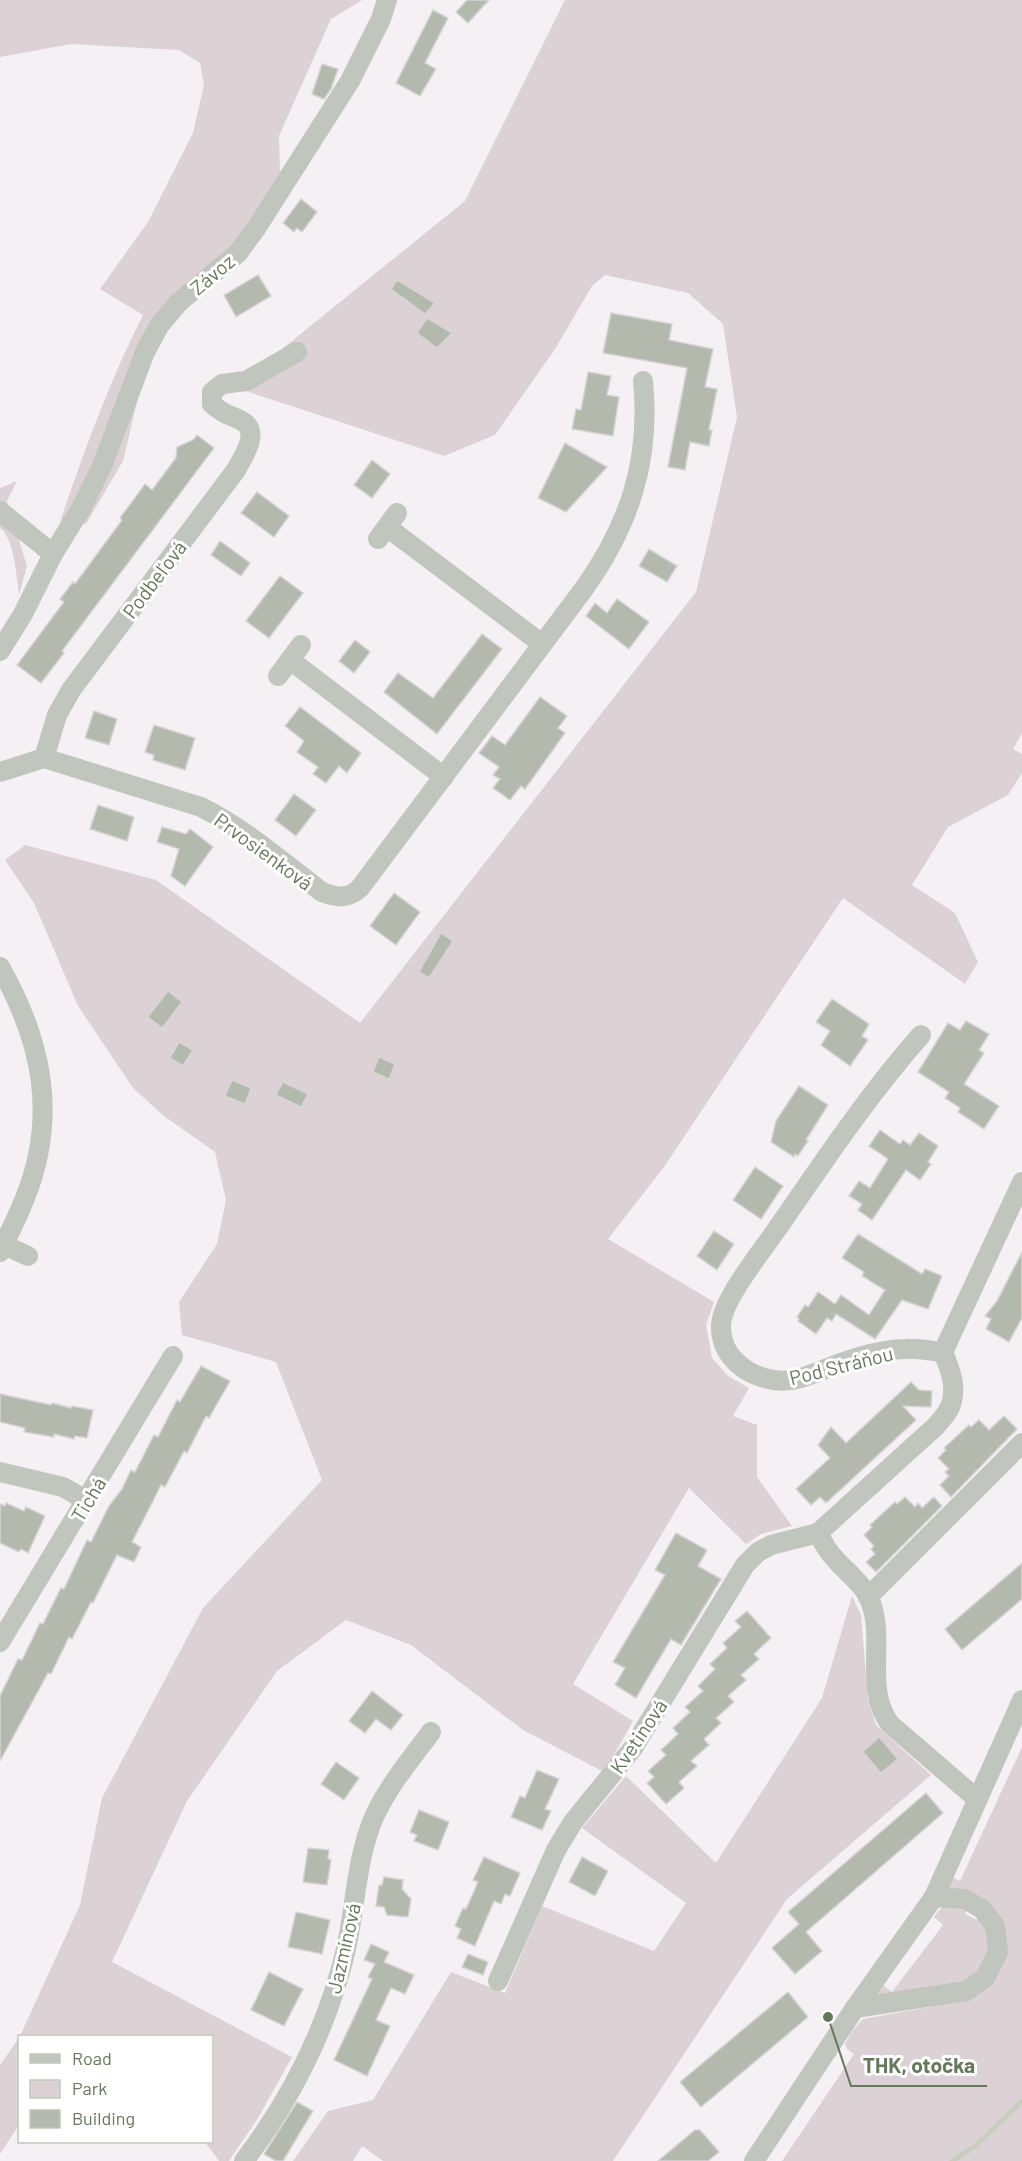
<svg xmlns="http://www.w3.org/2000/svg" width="1022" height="2161" viewBox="0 0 1022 2161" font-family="Barlow,sans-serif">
<rect width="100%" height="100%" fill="#f5f0f4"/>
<g fill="#dcd1d4">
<path d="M0 0H362L331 19 279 136 280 173 237 242 149 351 123 461 86 524 60 522C84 451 109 382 143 315L100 289 148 222 193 133 204 85 200 63 179 50 71 44 0 57Z"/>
<path d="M565 0H1022V733L1013 749 1022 754V773L1008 795 948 827 912 885 955 913 978 962 965 984 843 898 664 1167 608 1239 714 1302 706 1325 712 1358 728 1376 749 1388 733 1416 757 1425V1477L792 1526 761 1534 746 1544 689 1488 573 1684 633 1721 614 1755 602 1771 523 1730 411 1645 346 1620 277 1671 187 1801 112 1962 292 2057 258 2118 229 2161H219L205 2142H212V2036H20L80 1905 102 1798 203 1608 322 1480 276 1362 182 1335 179 1302 217 1244 226 1200 215 1152 164 1116 133 1088 78 1006 34 903 5 860 25 845 156 880 360 1023 696 592 737 417 723 324 688 293 605 275 592 286 555 349 495 435 444 456 246 391 272 357 465 201Z"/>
<path d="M17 481 7 501 27 566 19 595C17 579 14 537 0 528V488Z"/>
<path d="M852 1596 861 1615 868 1699 876 1725 931 1775 787 1899 613 2161H383L362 2146 353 2161H293L328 2111 373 2100 451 1972 505 1993 542 1906 654 1951 686 1903 582 1828 626 1776 716 1863 822 1698Z"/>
<path d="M1022 1747V2161H782L854 2054 847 2049 845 2044 852 2031 863 2019 968 2000 1004 1925C988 1897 977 1889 944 1889L949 1876 960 1881Z"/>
<path d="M945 1903 967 1907 965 1914 977 1920 980 1917 989 1929 990 1951 980 1972 964 1983 873 1999 883 1985 892 1992 943 1925 934 1917Z"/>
<path d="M19 2038V2125L0 2154V2065Z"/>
</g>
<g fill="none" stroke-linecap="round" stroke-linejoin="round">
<path stroke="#c8cdbf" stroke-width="5" d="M952 2161 974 2147 1022 2101"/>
</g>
<g fill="#b3b9ad" stroke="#d6d3d5" stroke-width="1.5">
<path d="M467 0H489L468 23 456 12Z"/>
<path d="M433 10 448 18 425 63 436 69 420 96 396 83Z"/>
<path d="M322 64 338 69 331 89 324 99 312 94Z"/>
<path d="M301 199 317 212 302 232 297 228 294 232 283 223Z"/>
<path d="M258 275 271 296 236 317 224 295Z"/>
<path d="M397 280 435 303 425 314 391 289Z"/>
<path d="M611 313 672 324 669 340 713 349 705 387 717 389 709 430H712L709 446 690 442 685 470 668 467 687 368 603 353Z"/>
<path d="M427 318 452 333 437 348 417 333Z"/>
<path d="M588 372 611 376 607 395 619 397 613 436 572 429 576 409 581 410Z"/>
<path d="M197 435 214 448 62 651 64 653 41 683 17 665 64 602 60 599 73 582 75 584 122 520 120 518 145 484 152 490 176 458 177 447 193 440Z"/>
<path d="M565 443 607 467 566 512 538 498Z"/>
<path d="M372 460 390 474 372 498 354 485Z"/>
<path d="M257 492 289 516 274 537 241 513Z"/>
<path d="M220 541 250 563 241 576 211 555Z"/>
<path d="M649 549 677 566 667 582 639 566Z"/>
<path d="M280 576 303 593 269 638 246 621Z"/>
<path d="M617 599 649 622 629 649 586 616 595 603 607 613Z"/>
<path d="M482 634 502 649 437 734 384 692 398 673 433 698Z"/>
<path d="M355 640 370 652 354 673 339 661Z"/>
<path d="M540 697 567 716 558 728 565 733 525 789 521 786 510 800 493 788 500 779 493 775 499 767 479 753 492 736 505 745Z"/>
<path d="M300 707 361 753 347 773 339 766 326 783 313 774 318 767 297 752 304 741 285 726Z"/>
<path d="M94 711 117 719 109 745 85 738Z"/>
<path d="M154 725 195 738 185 770 153 760 154 755 145 752Z"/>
<path d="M294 794 316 810 296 836 275 820Z"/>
<path d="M98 805 134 817 127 841 90 829Z"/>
<path d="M162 827 186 834 190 829 213 847 185 886 171 876 179 849 157 842Z"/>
<path d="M394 893 420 912 396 945 370 926Z"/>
<path d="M441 933 453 941 429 978 419 972Z"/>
<path d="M168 991 182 1002 162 1028 148 1017Z"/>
<path d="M832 999 869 1024 862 1036 868 1040 850 1066 821 1045 830 1031 816 1022Z"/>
<path d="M966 1021 989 1034 979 1050 984 1053 964 1084 999 1106 984 1129 958 1112 960 1108 945 1098 949 1092 918 1072 948 1023 960 1030Z"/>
<path d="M179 1042 193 1050 183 1066 170 1058Z"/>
<path d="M379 1057 395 1064 389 1079 373 1072Z"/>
<path d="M232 1080 251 1088 245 1104 225 1096Z"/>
<path d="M283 1082 308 1094 301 1107 276 1095Z"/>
<path d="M799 1086 828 1105 806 1140 808 1141 798 1156 795 1154 794 1157 771 1142 776 1121Z"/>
<path d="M880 1130 900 1144 903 1140 910 1145 919 1133 938 1146 928 1162 931 1164 920 1180 906 1170 872 1220 858 1210 862 1204 849 1196 859 1181 870 1188 888 1159 869 1146Z"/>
<path d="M755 1167 783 1186 761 1219 733 1200Z"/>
<path d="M714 1231 734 1244 717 1270 697 1256Z"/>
<path d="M858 1234 922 1274 925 1269 942 1276 928 1309 902 1300 875 1339 836 1314 832 1321 827 1318 816 1334 798 1321 799 1319 797 1317 805 1305 808 1307 818 1292 835 1304 841 1295 869 1315 885 1290 862 1276 864 1272 842 1258Z"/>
<path d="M1022 1252V1318L1009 1342 986 1329 991 1319 985 1316 997 1301Z"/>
<path d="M201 1366 230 1381 209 1418 206 1416 187 1453 184 1451 165 1487 161 1485 152 1503 132 1542 141 1547 134 1562 117 1555 93 1603 91 1602 72 1639 69 1637 51 1674 48 1673 0 1761V1696L18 1659 22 1660 40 1623 43 1624 61 1588 64 1589 87 1540 91 1542 109 1506 122 1489 131 1470 135 1472 154 1435 158 1437 177 1400 180 1402Z"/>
<path d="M911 1382 919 1390 932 1391 931 1407 903 1406 916 1420 826 1503 820 1497 811 1505 796 1489 830 1458 818 1445 831 1427 846 1443Z"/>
<path d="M0 1394 51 1405 52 1403 71 1408 72 1406 93 1410 87 1438 75 1436 74 1439 54 1434V1437L24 1432 25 1428 0 1422Z"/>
<path d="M1004 1416 1017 1429 951 1497 940 1485 949 1476 945 1472 949 1469 938 1458 946 1450 944 1448 969 1425 971 1427 979 1420 989 1430Z"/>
<path d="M905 1497 915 1507 918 1503 922 1508 934 1497 942 1506 876 1572 866 1562 875 1554 871 1549 874 1546 864 1535 872 1527 870 1525 895 1502 897 1504Z"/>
<path d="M6 1503 24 1511 26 1507 45 1516 28 1553 21 1549 19 1552 0 1543V1504L5 1506Z"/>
<path d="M676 1533 707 1550 698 1566 721 1579 681 1645 671 1639 636 1698 615 1685 625 1668 613 1662 665 1575 655 1570Z"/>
<path d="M1022 1563V1599L962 1650 945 1629Z"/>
<path d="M747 1611 771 1638 754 1654 759 1659 741 1675 746 1680 728 1696 734 1702 716 1718 721 1723 704 1739 709 1745 691 1761 697 1766 679 1782 684 1788 666 1804 647 1783 654 1777 648 1771 666 1755 661 1750 678 1734 673 1728 690 1712 685 1707 703 1691 698 1686 715 1669 710 1664 727 1648 723 1643 741 1627 735 1621Z"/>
<path d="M372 1691 403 1715 391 1730 376 1719 365 1733 349 1721Z"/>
<path d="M879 1737 898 1759 881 1773 863 1752Z"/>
<path d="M336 1762 359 1778 344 1800 321 1784Z"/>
<path d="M537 1770 559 1779 545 1809 551 1811 542 1830 511 1817 520 1796 525 1798Z"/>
<path d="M926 1793 943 1813 806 1932 822 1951 795 1974 772 1948 799 1924 788 1912Z"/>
<path d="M419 1810 449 1822 438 1850 414 1841 417 1835 410 1832Z"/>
<path d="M308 1848 329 1850 328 1859 331 1860 327 1885 303 1882Z"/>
<path d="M484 1857 520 1873 510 1896 505 1894 501 1904 494 1901 475 1946 457 1938 461 1929 455 1926 463 1908 466 1909 478 1882 473 1880Z"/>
<path d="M582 1857 608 1871 595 1896 569 1882Z"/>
<path d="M384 1877 403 1880 402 1889 411 1899 408 1917 387 1915 384 1907 376 1906 379 1885H382Z"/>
<path d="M296 1912 330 1920 322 1954 288 1947Z"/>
<path d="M371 1944 389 1952 384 1962 414 1975 405 1994 391 1988 376 2020 390 2026 367 2076 334 2060 372 1979 368 1977 375 1964 364 1960Z"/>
<path d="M468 1954 488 1962 483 1975 462 1967Z"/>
<path d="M269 1972 303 1989 284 2026 251 2010Z"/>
<path d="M788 1992 808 2017 701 2107 680 2082Z"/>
<path d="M297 2102 313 2111 283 2161H276L264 2154Z"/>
<path d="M695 2130H700L719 2152 708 2161H658Z"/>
</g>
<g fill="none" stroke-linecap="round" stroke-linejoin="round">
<g stroke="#c0c5bd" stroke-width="20">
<path d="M0 511 53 554"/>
<path d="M387 527 542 644"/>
<path d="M378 539 397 513"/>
<path d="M0 651 23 614 53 554 82 507 102 466 145 352 159 326 179 302 238 253 257 227 350 81 381 19 387 0"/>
<path d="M290 660 444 777"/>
<path d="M278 676 301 645"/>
<path d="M44 758 57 715 71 690 236 470C243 457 261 431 242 421 229 414 225 416 212 404V392L222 384 246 381 297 352"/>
<path d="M0 772 44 758 201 807C245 829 283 862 322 892 337 898 348 899 360 888L583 590C629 526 651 461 643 381"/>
<path d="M0 967C42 1041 58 1116 25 1198 18 1216 9 1234 0 1252"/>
<path d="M921 1035C867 1096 823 1163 777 1229 762 1251 720 1302 721 1327 721 1357 747 1376 774 1380 799 1384 821 1369 844 1362 864 1355 885 1349 906 1349 918 1348 931 1351 943 1352"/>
<path d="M4 1245 28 1256"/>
<path d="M943 1352 1022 1182"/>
<path d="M0 1472 63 1487 87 1501"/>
<path d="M818 1533C822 1540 825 1547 830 1553 842 1569 864 1583 871 1603 885 1642 864 1689 890 1724L977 1799"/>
<path d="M868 1597 1022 1443"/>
<path d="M0 1642 173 1356"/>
<path d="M498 1981 556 1850 573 1822 633 1748 745 1565 758 1552 771 1545 818 1533 936 1426C940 1421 947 1414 950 1407 958 1388 950 1369 943 1352"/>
<path d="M855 2008 966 1991 985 1978 998 1952 995 1926 982 1909 965 1899 934 1897"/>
<path d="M244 2161C292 2098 328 2025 346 1949 356 1905 356 1857 375 1815 389 1785 411 1759 431 1732"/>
<path d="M754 2161 855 2008 934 1897 1022 1700"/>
</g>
</g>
<g text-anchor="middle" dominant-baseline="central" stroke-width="6" stroke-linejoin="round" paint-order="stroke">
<g font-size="20" fill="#66775b" stroke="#fff">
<text transform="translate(212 274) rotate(-40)">Závoz</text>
<text transform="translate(154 579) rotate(-53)">Podbeľová</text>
<text transform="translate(264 851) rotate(36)">Prvosienková</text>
<text transform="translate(841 1365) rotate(-14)">Pod Stráňou</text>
<text transform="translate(88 1499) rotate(-59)">Tichá</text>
<text transform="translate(638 1736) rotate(-56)">Kvetinová</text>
<text transform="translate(343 1948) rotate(-77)">Jazmínová</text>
</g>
</g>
<path fill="none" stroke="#66775b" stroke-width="2" d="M828 2017L851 2086H987"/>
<circle fill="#66775b" stroke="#fff" stroke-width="2" cx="828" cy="2017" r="6"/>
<g font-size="21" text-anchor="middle" font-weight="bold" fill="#66775b" stroke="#fff" stroke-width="6" stroke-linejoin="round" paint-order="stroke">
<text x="919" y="2073">THK, otočka</text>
</g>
<rect x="18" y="2035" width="195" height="108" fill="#ffffff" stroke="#c2c9bd" stroke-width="1.5"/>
<rect x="30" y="2054" width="30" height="9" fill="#c0c5bd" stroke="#c2c9bd" stroke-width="1.5"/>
<text x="72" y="2065" font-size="18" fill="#66775b">Road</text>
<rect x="30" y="2080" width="30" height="18" fill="#dcd1d4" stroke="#c2c9bd" stroke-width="1.5"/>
<text x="72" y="2095" font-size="18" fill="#66775b">Park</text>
<rect x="30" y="2110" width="30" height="18" fill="#b3b9ad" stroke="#c2c9bd" stroke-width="1.5"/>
<text x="72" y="2125" font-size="18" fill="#66775b">Building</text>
</svg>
